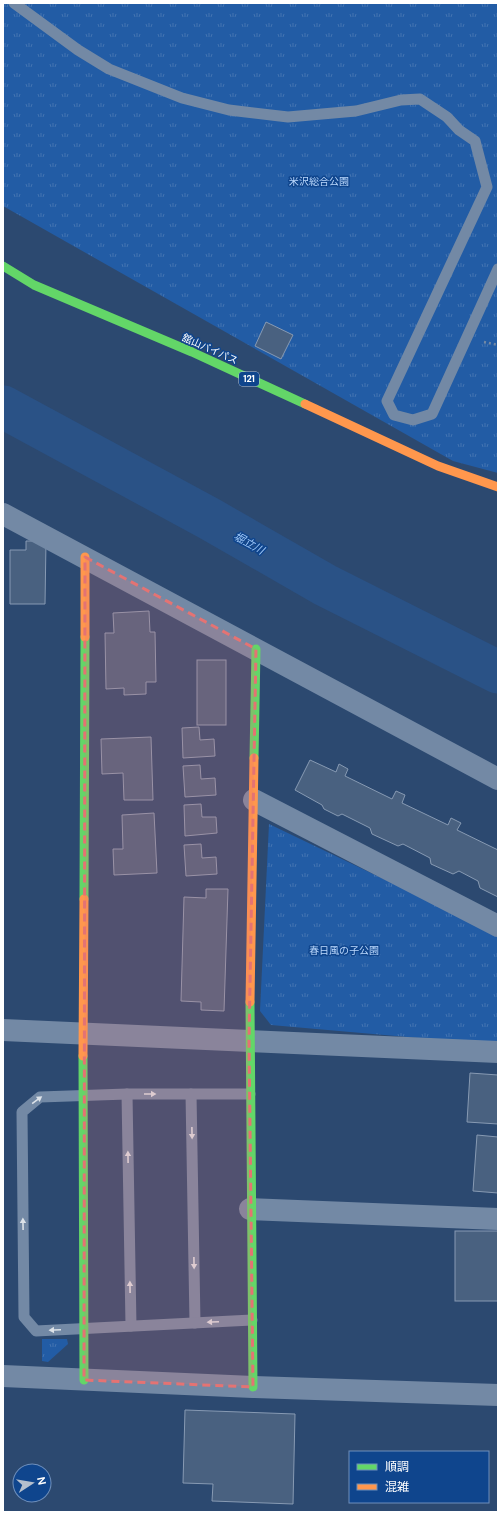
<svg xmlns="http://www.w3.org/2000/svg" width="501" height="1515" viewBox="0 0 501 1515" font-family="'DM Sans','Noto Sans JP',sans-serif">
<defs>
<pattern id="grass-tufts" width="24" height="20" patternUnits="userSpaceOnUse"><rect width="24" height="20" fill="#225ca5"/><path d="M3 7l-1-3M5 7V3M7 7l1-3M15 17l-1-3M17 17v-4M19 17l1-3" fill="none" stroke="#4374b2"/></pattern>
</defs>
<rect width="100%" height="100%" fill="#2c4970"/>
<g fill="url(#grass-tufts)">
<path d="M3 3H498V473L453 461 3 206Z"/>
<path d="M269 824 498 934V1045L271 1025 260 1011Z"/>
<path d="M42 1339H67L68 1344 48 1362 42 1361Z"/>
</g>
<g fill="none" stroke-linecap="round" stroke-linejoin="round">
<path stroke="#2a5286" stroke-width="43" d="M3 407 210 519 325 585 498 672"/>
</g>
<g fill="#496180" stroke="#879ab3">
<path d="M266 322 293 335 281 359 255 346Z"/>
<path d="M26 541H46L45 604H10V550H26Z"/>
<path d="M149 611 150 632H155L156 682H146V694L124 695V688L106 689 105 633H114L113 613Z"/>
<rect x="197" y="660" width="29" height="65"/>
<path d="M199 727 200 740 214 739 215 756 183 758 182 728Z"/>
<path d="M151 737 153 800H124L123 773 102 774 101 739Z"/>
<path d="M310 760 336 772 339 764 348 769 345 776 392 799 396 791 405 795 402 803 448 825 451 818 461 823 457 830 498 850V897L480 888 478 881 459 871 453 874 431 864 430 858 403 844 398 846 372 834 370 828 342 814 338 816 324 809 322 805 295 790Z"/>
<path d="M200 765 201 779 215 778 216 795 185 797 183 766Z"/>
<path d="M201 804 202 817H216L217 833 185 836 184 805Z"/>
<path d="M154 813 157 873 114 875 113 849H123L122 815Z"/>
<path d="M201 844 202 858 216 857 217 874 186 876 184 845Z"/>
<path d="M206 889H228L224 1011 201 1010V1002L181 1001 184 897 206 898Z"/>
<path d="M470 1073 498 1075V1124L467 1122Z"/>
<path d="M477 1135 498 1137V1193L473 1191Z"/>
<rect x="455" y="1231" width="43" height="70"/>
<path d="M185 1410 295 1414 293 1504 212 1501 213 1484 183 1483Z"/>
</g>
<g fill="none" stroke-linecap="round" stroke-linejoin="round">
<path stroke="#7389a5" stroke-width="2.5" stroke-dasharray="2 3" stroke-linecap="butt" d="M484 342 498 345"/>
<g stroke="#7389a5" stroke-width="11">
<path d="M14 3 78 50 109 69 182 98 229 110 288 117 356 111 401 100 420 99 447 117 459 130 475 141 487 187 387 401 394 415 413 420 432 414 498 269"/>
<path d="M127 1094 131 1326"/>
<path d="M191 1094 195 1323"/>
<path d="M250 1094H127L40 1097 22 1112 24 1317 36 1331 252 1320"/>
</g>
<g stroke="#7389a5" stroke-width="22">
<path d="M3 514 498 779"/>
<path d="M254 800 498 926"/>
<path d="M3 1030 498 1052"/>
<path d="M250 1209 498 1219"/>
<path d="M3 1376 253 1387 498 1395"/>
</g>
<g stroke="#63d668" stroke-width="9">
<path d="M3 266 34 285 192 352 305 404"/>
<path d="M254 758 256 649"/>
<path d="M84 899 85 637"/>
<path d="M250 1002 253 1387"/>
<path d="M83 1056 84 1380"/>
</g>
<g stroke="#ff974d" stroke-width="9">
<path d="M305 404 438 466 498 487"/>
<path d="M85 637V557"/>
<path d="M250 1002 254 758"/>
<path d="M83 1056 84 899"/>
</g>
</g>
<defs><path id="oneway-solid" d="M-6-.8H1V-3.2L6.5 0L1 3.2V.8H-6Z"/></defs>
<g fill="#dce2e8">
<use href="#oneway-solid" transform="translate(150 1094)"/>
<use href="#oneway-solid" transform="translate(37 1100) rotate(-36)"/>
<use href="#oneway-solid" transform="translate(192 1133) rotate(89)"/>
<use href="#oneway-solid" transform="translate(128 1157) rotate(-91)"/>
<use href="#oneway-solid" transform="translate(23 1224) rotate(-91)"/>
<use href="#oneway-solid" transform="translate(194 1263) rotate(89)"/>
<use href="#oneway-solid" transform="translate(130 1287) rotate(-91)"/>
<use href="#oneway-solid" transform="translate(213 1322) rotate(177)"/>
<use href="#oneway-solid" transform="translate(55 1330) rotate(178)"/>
</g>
<path fill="#e47373" fill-opacity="0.2" stroke="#e47373" stroke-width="3" stroke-dasharray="8 5" stroke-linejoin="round" d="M85 557 256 649 249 1041 253 1387 84 1380Z"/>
<g text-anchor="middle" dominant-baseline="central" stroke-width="3" stroke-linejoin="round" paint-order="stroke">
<rect fill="#0f458d" stroke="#b7c7dd" stroke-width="1" x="239" y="372" width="20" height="14" rx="3"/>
<g font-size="9" font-weight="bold" fill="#fff">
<text x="249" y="379">121</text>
</g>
<g font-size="10" fill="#bddafe" stroke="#0f458d">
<text x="319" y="181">米沢総合公園</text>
<text x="344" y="950">春日風の子公園</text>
</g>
<g font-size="10" fill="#fff" stroke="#0f458d">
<text transform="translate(210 349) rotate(24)">舘山バイパス</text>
</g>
<g font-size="11" font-style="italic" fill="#a1cafa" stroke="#0f458d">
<text transform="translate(249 543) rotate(29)">堀立川</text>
</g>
</g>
<rect width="501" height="1515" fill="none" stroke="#ffffff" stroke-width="8"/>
<rect x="349" y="1451" width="140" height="52" fill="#0f458d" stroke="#6f8fbb"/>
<rect x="357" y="1464" width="20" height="6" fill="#63d668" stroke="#6f8fbb"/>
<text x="385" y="1471" font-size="12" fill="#ffffff">順調</text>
<rect x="357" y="1484" width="20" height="6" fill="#ff974d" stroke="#6f8fbb"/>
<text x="385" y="1491" font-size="12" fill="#ffffff">混雑</text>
<g transform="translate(32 1483) rotate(78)"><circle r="19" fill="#0f458d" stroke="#6f8fbb"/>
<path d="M0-3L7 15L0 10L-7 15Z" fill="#b5bfcd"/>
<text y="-6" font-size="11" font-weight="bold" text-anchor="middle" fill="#ffffff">N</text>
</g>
</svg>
